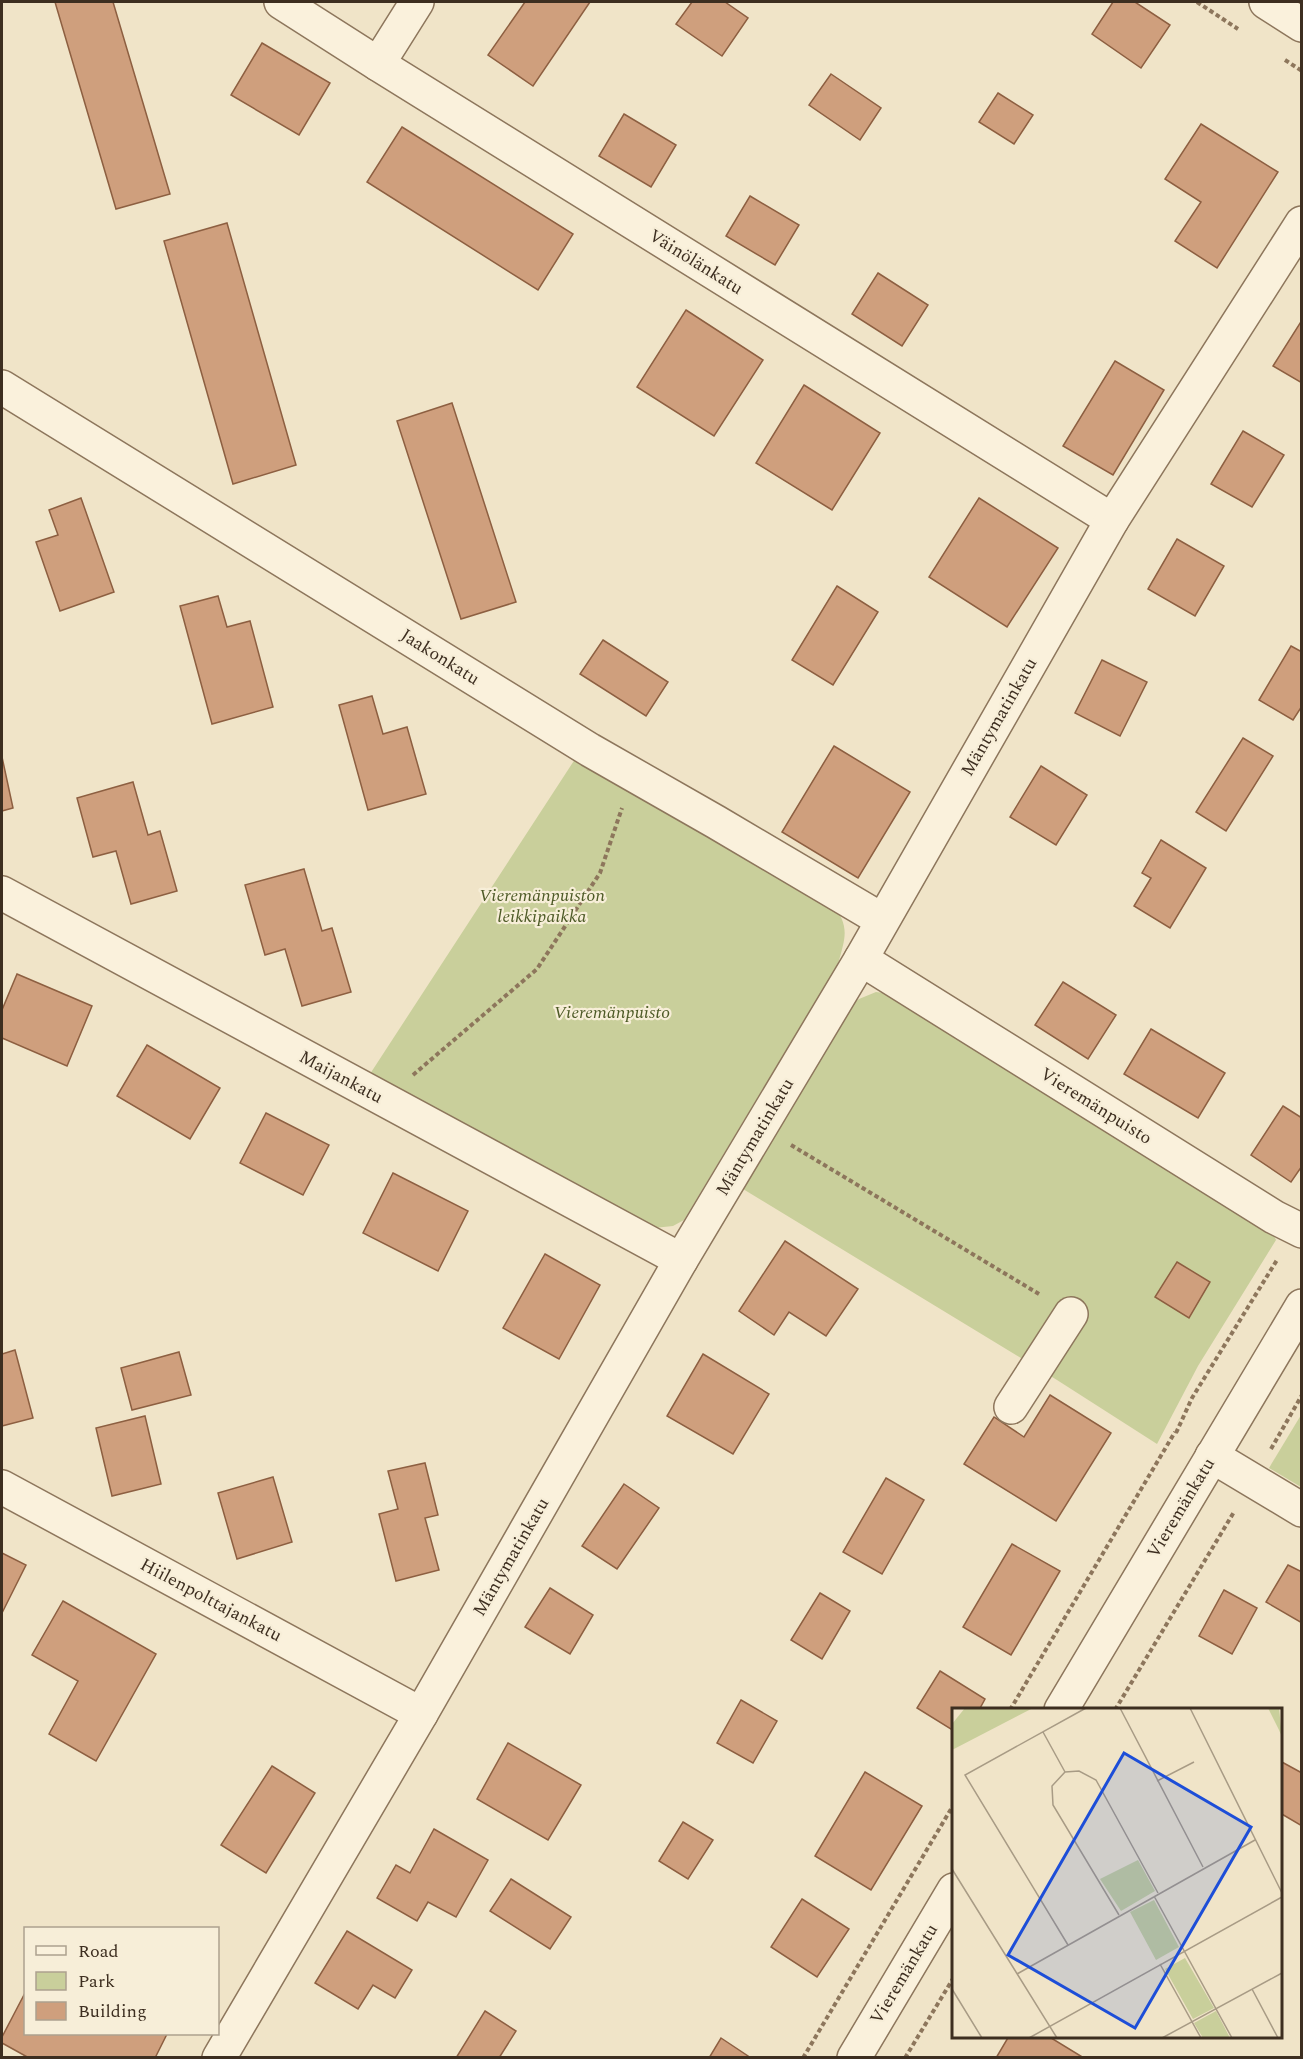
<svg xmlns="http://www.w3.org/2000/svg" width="1303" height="2059" viewBox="0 0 1303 2059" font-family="Spectral,serif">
<rect width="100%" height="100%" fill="#f0e4c8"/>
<g fill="#c9cf9b">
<path d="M579 753 831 901C850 927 846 935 838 964L684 1220 673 1226 654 1228 370 1074Z"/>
<path d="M876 992 892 994 1269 1226 1276 1240 1198 1366 1157 1444 1057 1380 743 1189 850 1006 859 999Z"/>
<path d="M1301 1415V1487L1269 1468Z"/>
</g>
<g fill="#cf9f7d" stroke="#8d5f41" stroke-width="1.5">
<path d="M55 2H113L170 194 116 209Z"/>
<path d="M525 2H590L533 86 488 55Z"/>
<path d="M692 2H725L748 18 722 56 676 24Z"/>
<path d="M1113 2H1135L1170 25 1141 68 1092 34Z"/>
<path d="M262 43 330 83 299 135 231 95Z"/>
<path d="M831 74 881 108 860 140 809 105Z"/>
<path d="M998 93 1033 115 1014 144 979 122Z"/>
<path d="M624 114 676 145 651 187 599 156Z"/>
<path d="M1201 124 1278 172 1217 268 1175 241 1201 202 1165 179Z"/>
<path d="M402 127 573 234 538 290 367 182Z"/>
<path d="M750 196 799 225 775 265 726 236Z"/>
<path d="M227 223 296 465 233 484 164 241Z"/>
<path d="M878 273 928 305 902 346 852 314Z"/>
<path d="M686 310 763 360 714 436 637 387Z"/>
<path d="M1302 320V383L1273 366Z"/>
<path d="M1115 361 1164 390 1113 475 1063 446Z"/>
<path d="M804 385 880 433 832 510 756 463Z"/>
<path d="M452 403 516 602 461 619 397 421Z"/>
<path d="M1243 431 1284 455 1252 507 1211 484Z"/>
<path d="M81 498 114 592 60 611 36 542 58 535 49 510Z"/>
<path d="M979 498 1058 548 1007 627 929 577Z"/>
<path d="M1177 539 1224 566 1195 616 1148 589Z"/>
<path d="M837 586 878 612 833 685 792 660Z"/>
<path d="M218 596 227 627 250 621 273 707 212 724 180 606Z"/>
<path d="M603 640 668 682 646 716 580 674Z"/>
<path d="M1291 646 1302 652V706L1293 720 1259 700Z"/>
<path d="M1102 660 1147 682 1120 736 1075 713Z"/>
<path d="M372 696 383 734 407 727 426 794 368 810 339 705Z"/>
<path d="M1243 738 1273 756 1226 831 1196 812Z"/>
<path d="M834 746 910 792 858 878 782 832Z"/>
<path d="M2 757 13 808 2 811Z"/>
<path d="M1041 766 1087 795 1056 845 1010 817Z"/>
<path d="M133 782 148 835 160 831 177 891 131 904 116 851 93 857 77 798Z"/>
<path d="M1161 840 1206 868 1170 928 1134 906 1151 878 1142 873Z"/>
<path d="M304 869 322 931 332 928 351 992 302 1006 285 949 265 955 245 885Z"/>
<path d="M17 974 92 1006 67 1066 2 1038V1010Z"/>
<path d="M1063 982 1116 1015 1088 1059 1035 1025Z"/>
<path d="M1151 1029 1225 1073 1198 1118 1124 1074Z"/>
<path d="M147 1045 220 1088 190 1139 117 1096Z"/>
<path d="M1283 1106 1302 1118V1166L1291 1182 1251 1155Z"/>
<path d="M266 1113 329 1145 303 1195 240 1163Z"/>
<path d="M393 1173 468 1211 438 1271 363 1233Z"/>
<path d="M785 1241 858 1289 826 1336 789 1312 774 1335 739 1311Z"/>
<path d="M545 1254 600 1285 559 1359 503 1328Z"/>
<path d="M1177 1262 1210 1282 1189 1318 1155 1297Z"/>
<path d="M15 1350 33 1418 2 1426V1354Z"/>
<path d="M179 1352 191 1395 132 1410 121 1368Z"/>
<path d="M703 1354 769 1394 733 1454 667 1416Z"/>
<path d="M1050 1395 1111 1433 1056 1521 964 1464 994 1417 1024 1437Z"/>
<path d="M145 1416 161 1484 112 1496 96 1428Z"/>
<path d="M425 1463 438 1515 425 1518 439 1570 396 1581 379 1514 398 1509 388 1471Z"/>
<path d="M273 1477 292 1542 237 1559 218 1493Z"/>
<path d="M886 1478 924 1500 882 1574 843 1552Z"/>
<path d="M624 1484 659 1508 617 1569 582 1546Z"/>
<path d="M1012 1544 1060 1571 1011 1655 963 1627Z"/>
<path d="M2 1553 26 1565 2 1613Z"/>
<path d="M1288 1565 1302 1572V1623L1266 1602Z"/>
<path d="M550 1588 593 1615 570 1654 525 1627Z"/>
<path d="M1224 1590 1257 1608 1232 1654 1199 1636Z"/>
<path d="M820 1593 850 1611 822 1659 791 1640Z"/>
<path d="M63 1601 156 1654 96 1761 49 1734 78 1681 32 1655Z"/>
<path d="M940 1671 985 1699 979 1710H954V1731L917 1708Z"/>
<path d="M741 1700 777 1721 753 1763 717 1743Z"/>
<path d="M508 1743 581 1785 548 1840 477 1799Z"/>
<path d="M1280 1761 1302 1773V1826L1280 1813Z"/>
<path d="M272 1766 315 1793 266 1873 221 1845Z"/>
<path d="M865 1772 922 1806 871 1890 815 1856Z"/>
<path d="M683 1822 713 1840 688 1879 659 1861Z"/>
<path d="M434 1829 488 1860 456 1917 428 1902 417 1921 377 1898 396 1865 410 1873Z"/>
<path d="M511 1879 571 1917 550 1949 490 1911Z"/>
<path d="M802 1899 849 1929 817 1977 771 1947Z"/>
<path d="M347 1931 412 1970 395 1998 373 1985 358 2009 315 1983Z"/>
<path d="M26 1991V2034H167L155 2058H29L2 2043V2037Z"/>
<path d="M485 2011 516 2031 499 2058H456Z"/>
<path d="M1009 2036H1048L1084 2058H996Z"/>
<path d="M721 2038 751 2058H709Z"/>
</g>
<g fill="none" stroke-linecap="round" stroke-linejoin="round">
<defs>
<g id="minor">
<path d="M281 2 378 64 1112 520"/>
<path d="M1266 2 1302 25"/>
<path d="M378 64 417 2"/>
<path d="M2 387 590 750 716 822 882 920"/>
<path d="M2 893 681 1260"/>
<path d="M861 959 1274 1217 1302 1231"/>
<path d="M1011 1407 1071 1314"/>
<path d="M1212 1456 1302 1510"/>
<path d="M2 1487 421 1714"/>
<path d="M1061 1710 1302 1306"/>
<path d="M219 2058 421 1714 681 1260 861 959 1112 520 1302 223"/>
<path d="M854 2058 954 1890"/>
</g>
</defs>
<use href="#minor" stroke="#8d765c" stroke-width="36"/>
<g stroke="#8d765c" stroke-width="4" stroke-dasharray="4.5 3" stroke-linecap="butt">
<path d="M1197 2 1238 29"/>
<path d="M1285 60 1302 71"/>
<path d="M413 1075 537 969 600 873 622 808"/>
<path d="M791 1145 1039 1294"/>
<path d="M1176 1433 1192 1398 1277 1260"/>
<path d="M1271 1449 1302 1395"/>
<path d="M1010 1710 1175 1432"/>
<path d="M1115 1710 1234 1512"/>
<path d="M803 2058 954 1804"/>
<path d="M905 2058 954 1977"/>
</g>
<use href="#minor" stroke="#faf1dc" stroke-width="33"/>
</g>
<g text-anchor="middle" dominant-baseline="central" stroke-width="4.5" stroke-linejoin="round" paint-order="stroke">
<g font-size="18" fill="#3d2e20" stroke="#f7eed8">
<text transform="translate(696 262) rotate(32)">Väinölänkatu</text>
<text transform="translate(440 657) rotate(32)">Jaakonkatu</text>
<text transform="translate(999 717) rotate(-60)">Mäntymatinkatu</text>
<text transform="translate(341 1077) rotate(28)">Maijankatu</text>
<text transform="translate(1096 1106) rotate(32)">Vieremänpuisto</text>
<text transform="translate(755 1137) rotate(-59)">Mäntymatinkatu</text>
<text transform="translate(1181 1508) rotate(-59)">Vieremänkatu</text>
<text transform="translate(511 1557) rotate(-60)">Mäntymatinkatu</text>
<text transform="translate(211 1600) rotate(28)">Hiilenpolttajankatu</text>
<text transform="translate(904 1974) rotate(-59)">Vieremänkatu</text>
</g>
<g font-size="18" font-style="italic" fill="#4d5a26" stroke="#f7eed8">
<text x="542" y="895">Vieremänpuiston<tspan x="542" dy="21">leikkipaikka</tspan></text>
<text x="612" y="1012">Vieremänpuisto</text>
</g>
</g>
<g transform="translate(952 1708)">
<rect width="330" height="330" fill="#f0e4c8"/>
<path d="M13 0H81L0 42V16ZM316 0H327L330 29 327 22Z" fill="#c9cf9b"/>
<path d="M186 152 203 183 169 203 148 171ZM202 192 227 239 204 252 178 204ZM233 250 262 300 241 311 213 261ZM264 303 278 330H251L242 315Z" fill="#c9cf9b"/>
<path fill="none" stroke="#a89b85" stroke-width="1.5" d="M168 0 251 159M238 0 330 185M91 24 113 64M113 64 100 78 101 97 167 207M113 64 127 63 144 72 206 185M205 73 242 54M0 161 105 330M202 188 280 330M116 237 13 67 134 0M208 256 249 330M65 266 303 132M0 281 30 330M300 281 326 330M77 330 330 189M210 330 330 265"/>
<path fill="#1d4ed8" fill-opacity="0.15" stroke="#1d4ed8" stroke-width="3" d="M172 45 299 119 183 320 56 247Z"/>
<rect width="330" height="330" fill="none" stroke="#3d2e20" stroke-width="3"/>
</g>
<rect width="1303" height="2059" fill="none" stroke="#3d2e20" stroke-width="6"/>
<rect x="24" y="1927" width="195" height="108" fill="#f7eed8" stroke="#ada18e" stroke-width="1.5"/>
<rect x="36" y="1946" width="30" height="9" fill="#faf1dc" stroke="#ada18e" stroke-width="1.5"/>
<text x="78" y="1957" font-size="18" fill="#3d2e20">Road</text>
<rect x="36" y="1972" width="30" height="18" fill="#c9cf9b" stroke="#ada18e" stroke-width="1.5"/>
<text x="78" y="1987" font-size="18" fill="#3d2e20">Park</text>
<rect x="36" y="2002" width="30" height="18" fill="#cf9f7d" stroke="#ada18e" stroke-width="1.5"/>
<text x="78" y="2017" font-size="18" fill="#3d2e20">Building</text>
</svg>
